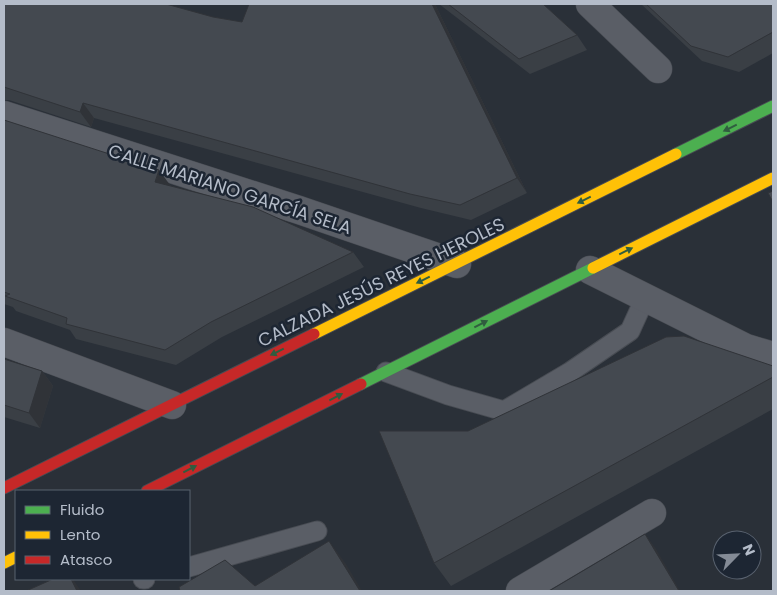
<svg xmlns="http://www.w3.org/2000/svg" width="777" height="595" viewBox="0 0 777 595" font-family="Poppins,sans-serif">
<rect width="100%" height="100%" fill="#2a3038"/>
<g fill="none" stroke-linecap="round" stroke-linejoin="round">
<defs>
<g id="lane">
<path d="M386 372 448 395 504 411 570 372 630 331 645 298"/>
<path d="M189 567 317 531"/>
<path d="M143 579H145"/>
</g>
<g id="street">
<path d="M590 4 658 69"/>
<path d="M4 115 299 210 457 264"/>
<path d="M590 270 746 348 773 356"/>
<path d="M4 342 172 405"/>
<path d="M520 591 652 513"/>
</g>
<g id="fast">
<path d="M676 154 773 106"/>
<path d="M361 384 593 268"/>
</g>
<g id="slow">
<path d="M593 268 773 178"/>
<path d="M314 334 676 154"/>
<path d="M4 563 16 557"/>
</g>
<g id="jam">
<path d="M4 488 314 334"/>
<path d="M147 491 361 384"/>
</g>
</defs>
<use href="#lane" stroke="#484c53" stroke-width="21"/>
<use href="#street" stroke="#484c53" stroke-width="29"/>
<use href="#fast" stroke="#484c53" stroke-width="13"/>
<use href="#slow" stroke="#484c53" stroke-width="13"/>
<use href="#jam" stroke="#484c53" stroke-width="13"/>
<use href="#lane" stroke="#5a5e66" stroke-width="19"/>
<use href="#street" stroke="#5a5e66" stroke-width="28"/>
<use href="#fast" stroke="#4caf50" stroke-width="11"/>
<use href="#slow" stroke="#ffc107" stroke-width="11"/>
<use href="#jam" stroke="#c62828" stroke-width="11"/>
</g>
<g fill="#3a3f45">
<path d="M4 4 213 17 242 22 435 4 527 193 471 220 421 208 94 118 91 127 9 100H4Z"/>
<path d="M439 4H543L577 35 587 50 530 74Z"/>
<path d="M641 4H773V53L739 72 702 61Z"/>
<path d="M4 120 170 185H169L353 252 364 267 222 337 176 365 76 339 70 330 16 311 13 307 4 304Z"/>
<path d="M4 359 42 371 53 386 40 428 4 417Z"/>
<path d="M773 366V409L451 586 434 563 468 431Z"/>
</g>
<g fill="#303338">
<path d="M432 4H435L527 193 517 178Z"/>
<path d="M83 103 94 118 91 127 80 112Z"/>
<path d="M159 170 170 185 166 197 155 182Z"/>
<path d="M42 371 53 386 40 428 29 413Z"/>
<path d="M645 534 656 549 680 591H679Z"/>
<path d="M329 541 346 564 362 591H360Z"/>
<path d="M71 579H73L81 591H77Z"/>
</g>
<g fill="#444950" stroke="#303338">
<path d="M4 4H166L213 17 242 22 249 4H432L517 178 460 205 410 194 83 103 80 112 4 87Z"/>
<path d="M448 4H543L577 35 519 59Z"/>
<path d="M646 4H773V32L728 57 691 46Z"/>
<path d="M4 120 159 170 155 182 253 207 353 252 211 322 165 350 66 324 67 318 5 296 10 294 4 292Z"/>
<path d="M773 191V202L768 193Z"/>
<path d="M684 336 773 366V377L434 563 379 431H468L666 337Z"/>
<path d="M4 359 42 371 29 413 4 405Z"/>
<path d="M645 534 679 591H549Z"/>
<path d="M329 541 360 591H180L179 587 225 560 255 586Z"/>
<path d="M53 579H71L77 591H26Z"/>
</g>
<defs><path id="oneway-solid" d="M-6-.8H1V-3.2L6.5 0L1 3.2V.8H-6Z" transform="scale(1.25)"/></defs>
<g fill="#305d3f">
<use href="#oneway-solid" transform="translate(730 128) rotate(154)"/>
<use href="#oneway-solid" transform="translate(584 200) rotate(154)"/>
<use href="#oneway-solid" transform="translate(626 251) rotate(-26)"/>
<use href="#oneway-solid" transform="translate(423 280) rotate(154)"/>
<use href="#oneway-solid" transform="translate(481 324) rotate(-27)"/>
<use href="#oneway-solid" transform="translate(277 352) rotate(154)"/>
<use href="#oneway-solid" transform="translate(336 397) rotate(-27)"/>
<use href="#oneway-solid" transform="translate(190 469) rotate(-27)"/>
</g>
<g text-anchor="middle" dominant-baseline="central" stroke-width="5" stroke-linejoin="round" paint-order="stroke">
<g font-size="18" fill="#b4bcc9" stroke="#1d2633">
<text transform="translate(230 189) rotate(18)">CALLE MARIANO GARCÍA SELA</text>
<text transform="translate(381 282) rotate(-26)">CALZADA JESÚS REYES HEROLES</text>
</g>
</g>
<rect width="777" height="595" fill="none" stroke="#b4bcc9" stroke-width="10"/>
<rect x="15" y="490" width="175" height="90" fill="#1d2633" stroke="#59626f"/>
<rect x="25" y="506" width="25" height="8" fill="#4caf50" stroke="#59626f"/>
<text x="60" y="515" font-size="15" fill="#b4bcc9">Fluido</text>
<rect x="25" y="531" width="25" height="8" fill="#ffc107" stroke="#59626f"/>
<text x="60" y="540" font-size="15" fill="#b4bcc9">Lento</text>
<rect x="25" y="556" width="25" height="8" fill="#c62828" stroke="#59626f"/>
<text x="60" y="565" font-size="15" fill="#b4bcc9">Atasco</text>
<g transform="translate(737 555) rotate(66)"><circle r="24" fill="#1d2633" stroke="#59626f"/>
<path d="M0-4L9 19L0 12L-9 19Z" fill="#848b96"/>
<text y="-8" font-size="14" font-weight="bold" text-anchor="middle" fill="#b4bcc9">N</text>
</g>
</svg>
